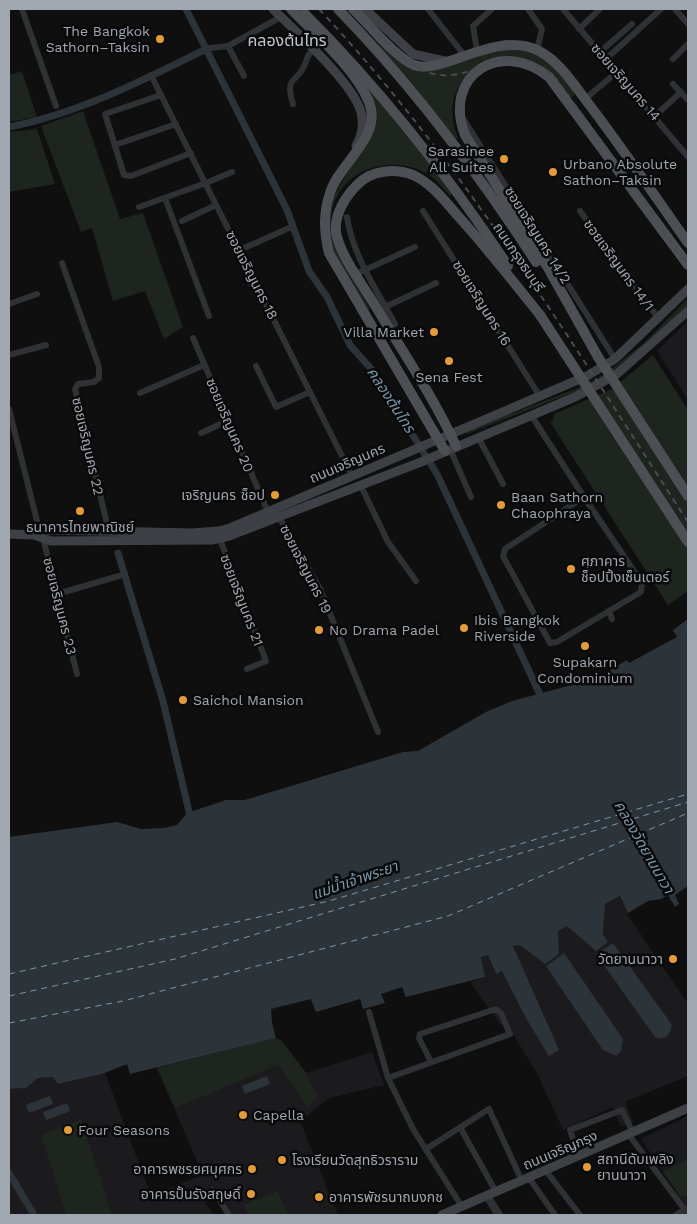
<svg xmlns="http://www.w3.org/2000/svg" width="697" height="1224" viewBox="0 0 697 1224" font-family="'Work Sans','Noto Sans Thai',sans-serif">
<rect width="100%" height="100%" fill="#0f0f10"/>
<g fill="#1b1b1d">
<path d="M688 321V400L657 351Z"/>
<path d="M620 896 628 913 627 914 688 1004V1076L625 1102 633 1122 627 1125 621 1127 613 1107 563 1130 537 1073 511 1031 500 1024 470 982 485 977 481 957 488 955 496 974 502 971 517 999 533 992 513 946 567 926 603 934 605 904Z"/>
<path d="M276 1038 282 1041 306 1073 372 1052 384 1085 329 1098 300 1121 338 1215H232L214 1187 200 1195 214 1215H36L9 1170V1089L26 1088 38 1078 53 1077 58 1084 105 1073 151 1195 203 1175 157 1068Z"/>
<path d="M688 1116V1209L641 1139Z"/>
<path d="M9 1179 27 1209 31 1215H9Z"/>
</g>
<g fill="#1e241e">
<path d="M364 27C377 38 405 69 421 72 428 73 436 69 443 68 479 59 507 38 542 58 555 66 569 80 575 95L570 98 518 59 465 77C450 96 449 116 458 138L456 139Z"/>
<path d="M22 71 37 117 9 122V75Z"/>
<path d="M373 91 453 193 450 196C444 190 437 180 429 175 388 149 327 174 331 227 332 251 358 287 370 309L368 311 331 247 327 231 334 196 367 138 368 94Z"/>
<path d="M83 111 120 219 143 213 183 327 164 339 145 291 113 301 92 228 81 232 41 126Z"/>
<path d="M37 129 55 184 9 192V132Z"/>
<path d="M688 298V305L613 372 582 389 467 434 465 431 578 388 605 374 644 343Z"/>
<path d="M653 355 688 410V591L668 605 550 422 553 420 554 414 612 389Z"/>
<path d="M276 1038 282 1041 306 1073 318 1097 308 1107 278 1065 175 1108 157 1068Z"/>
<path d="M81 1119 112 1215H66L41 1135Z"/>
<path d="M688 1159V1194L681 1197 663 1172Z"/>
<path d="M278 1191 288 1215H249L243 1205Z"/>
</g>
<g fill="#2c343a">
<path d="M688 619V886L675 895 679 904 675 907 668 895 661 899 648 901 628 913 620 896 605 904 603 934 608 942 596 951 567 926 558 931 559 954 545 964 520 945 513 946 559 1050 549 1056 527 1020 502 971 496 974 488 955 481 957 485 977 406 997 402 987 381 994 385 1003 363 1009 360 999 316 1012 311 999 271 1009 272 1023 276 1038 130 1074 127 1064 102 1074 58 1084 53 1077 38 1078 26 1088 9 1089V837L117 822 141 829 164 828 177 825 187 813 226 800H245L403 752 418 751 486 712 512 701 594 679 597 685 611 679 607 672 627 660 629 663 677 637 673 630Z"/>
<path d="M613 943 672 1025C670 1035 666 1041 655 1037L596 954Z"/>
<path d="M564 953 623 1039 621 1051 616 1056 603 1050 546 966Z"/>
<path d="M267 1076 270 1084 245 1094 242 1086Z"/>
<path d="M50 1096 53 1104 29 1113 26 1105Z"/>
<path d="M67 1103 70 1111 46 1120 43 1112Z"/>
</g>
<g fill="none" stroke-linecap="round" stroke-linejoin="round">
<g stroke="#2c343a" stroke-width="7">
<path d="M186 9 287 210 309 271 327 297 350 345 372 370 437 474 543 701"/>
<path d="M9 127C78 114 143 80 206 49"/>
<path d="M118 553 163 701 191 820"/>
<path d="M9 1173 34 1215"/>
</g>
<g stroke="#7997aa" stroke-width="1" stroke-dasharray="6 5" stroke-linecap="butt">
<path d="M9 974 329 901 688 794"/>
<path d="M9 996 175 959 688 802"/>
<path d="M9 1023 123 1001 448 916 688 813"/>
</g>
<g stroke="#303135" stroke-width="6">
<path d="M22 9 56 106"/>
<path d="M428 9 464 55"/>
<path d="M528 9 542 29 537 50"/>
<path d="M563 9 688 157"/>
<path d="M675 9 688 24"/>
<path d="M579 29 600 9"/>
<path d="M228 46 244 76"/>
<path d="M210 48 228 46 281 17"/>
<path d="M477 51 473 26 492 9"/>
<path d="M600 52 632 24"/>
<path d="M606 59 661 9"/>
<path d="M673 59 688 44"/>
<path d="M151 75 352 476"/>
<path d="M673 84 688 100"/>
<path d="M161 95 105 114 124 175 131 176 191 153"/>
<path d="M585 99 617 72"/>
<path d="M293 104C284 75 298 83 305 64 308 58 307 54 313 50"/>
<path d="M655 116 681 92"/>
<path d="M464 120 615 359"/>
<path d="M115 145 176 124"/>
<path d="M165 198 209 316"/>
<path d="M139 207 206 183 232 172"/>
<path d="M423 211 539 395"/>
<path d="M580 211 659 319"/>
<path d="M347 217C353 256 376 289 395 324"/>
<path d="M182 221 216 205"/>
<path d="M240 250 289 228"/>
<path d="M62 263 99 367V378L94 382 78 384 75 389 109 532"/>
<path d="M356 274 415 247"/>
<path d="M9 304 37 294"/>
<path d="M383 308 436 283"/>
<path d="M193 338 268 512"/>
<path d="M9 355 46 345"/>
<path d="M256 366 276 407 310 392"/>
<path d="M140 393 204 365"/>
<path d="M9 409 40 533"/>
<path d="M531 415 584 497 505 549 503 556 550 643 557 642 609 611"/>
<path d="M201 433 227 421"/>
<path d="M478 437 503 484"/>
<path d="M450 449 471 497"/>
<path d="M361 486 388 542 416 581"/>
<path d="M584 497 642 583 641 592 609 611 612 619"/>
<path d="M279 517 320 589 378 732"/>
<path d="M43 538 77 674"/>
<path d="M220 539 266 661 247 669"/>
<path d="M57 594 119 576"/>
<path d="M369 1012 388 1078 413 1129 462 1207"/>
<path d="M388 1078 510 1034 501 1013 496 1009 420 1034 419 1038 431 1062"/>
<path d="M460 1127 496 1192"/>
<path d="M629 1135 688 1214"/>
<path d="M426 1149 489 1109 522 1181"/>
<path d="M579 1157 570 1130 622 1110 633 1133"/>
<path d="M546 1171 580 1215"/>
<path d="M529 1178 555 1215"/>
<path d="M213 1190 229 1215"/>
<path d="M676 1215 685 1209"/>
</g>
<path stroke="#303135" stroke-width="8" d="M487 1196 499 1215"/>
<g stroke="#3e4045" stroke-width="9">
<path d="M273 9C296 32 353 83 361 112 364 124 362 136 356 146"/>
<path d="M365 9 413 54 445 61"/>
<path d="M9 534 35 535 48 530 192 533 219 531 230 528 587 376 615 359 688 289"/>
<path d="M35 535 51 541 212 540 229 536 421 462 575 397 617 374 688 311"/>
<path d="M442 1215 688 1108"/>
</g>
<g stroke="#4c4f54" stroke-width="10">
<path d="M291 9C316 35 355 68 369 102 383 137 339 163 330 193 323 214 324 232 329 253L445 451"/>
<path d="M338 9C413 86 477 171 536 262"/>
<path d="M353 9C368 23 396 58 414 65 442 76 495 29 539 51 560 62 574 85 588 103 623 149 655 196 688 243"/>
<path d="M304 13C382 91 448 175 508 266"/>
<path d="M598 357 547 266 465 135C442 75 501 38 549 77L688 265"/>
<path d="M456 446C433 396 401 349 373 302 361 283 339 253 336 232 334 214 346 196 357 185 371 170 395 168 413 175 431 183 445 201 458 216 487 248 513 281 540 315"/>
</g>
<g stroke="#494b50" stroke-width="2" stroke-dasharray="6 5" stroke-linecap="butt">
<path d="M319 9C464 164 573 345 688 522"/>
<path d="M355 9C374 27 402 64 427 72 477 90 502 28 556 79L633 184 679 254 688 264"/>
</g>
<g stroke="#4c4f54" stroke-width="10">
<path d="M540 315 688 542"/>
<path d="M598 357 688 496"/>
</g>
</g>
<g fill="#e59c32" stroke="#0a0a0b" stroke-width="2">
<circle cx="160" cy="39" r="5"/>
<circle cx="504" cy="159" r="5"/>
<circle cx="553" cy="172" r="5"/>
<circle cx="434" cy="332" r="5"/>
<circle cx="449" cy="361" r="5"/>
<circle cx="275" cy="495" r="5"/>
<circle cx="501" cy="505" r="5"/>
<circle cx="80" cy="511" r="5"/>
<circle cx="571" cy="569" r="5"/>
<circle cx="464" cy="628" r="5"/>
<circle cx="319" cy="630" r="5"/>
<circle cx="585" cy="646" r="5"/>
<circle cx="183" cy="700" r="5"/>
<circle cx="673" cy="959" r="5"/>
<circle cx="243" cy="1115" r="5"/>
<circle cx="68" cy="1130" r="5"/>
<circle cx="282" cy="1160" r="5"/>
<circle cx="587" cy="1167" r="5"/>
<circle cx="252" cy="1169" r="5"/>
<circle cx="251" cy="1194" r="5"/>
<circle cx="319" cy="1197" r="5"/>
</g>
<g text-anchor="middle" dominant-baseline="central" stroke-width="5" stroke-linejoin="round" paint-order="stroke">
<g font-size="14" fill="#a1a7b0" stroke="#0a0a0b" text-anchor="start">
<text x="150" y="31" text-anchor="end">The Bangkok<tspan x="150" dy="16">Sathorn–Taksin</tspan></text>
<text x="494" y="151" text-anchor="end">Sarasinee<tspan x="494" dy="16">All Suites</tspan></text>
<text x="563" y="164">Urbano Absolute<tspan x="563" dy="16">Sathon–Taksin</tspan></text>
<text x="424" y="332" text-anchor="end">Villa Market</text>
<text x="449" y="377" text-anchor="middle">Sena Fest</text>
<text x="265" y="495" text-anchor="end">เจริญนคร ช็อป</text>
<text x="511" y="497">Baan Sathorn<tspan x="511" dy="16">Chaophraya</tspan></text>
<text x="80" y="527" text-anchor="middle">ธนาคารไทยพาณิชย์</text>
<text x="581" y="561">ศุภาคาร<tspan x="581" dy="16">ช็อปปิ้งเซ็นเตอร์</tspan></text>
<text x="474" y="620">Ibis Bangkok<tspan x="474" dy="16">Riverside</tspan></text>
<text x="329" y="630">No Drama Padel</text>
<text x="585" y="662" text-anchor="middle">Supakarn<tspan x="585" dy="16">Condominium</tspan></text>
<text x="193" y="700">Saichol Mansion</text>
<text x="663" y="959" text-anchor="end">วัดยานนาวา</text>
<text x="253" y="1115">Capella</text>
<text x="78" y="1130">Four Seasons</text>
<text x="597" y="1159">สถานีดับเพลิง<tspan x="597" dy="16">ยานนาวา</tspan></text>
<text x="292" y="1160">โรงเรียนวัดสุทธิวราราม</text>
<text x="242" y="1169" text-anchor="end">อาคารพชรยศบุศกร</text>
<text x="241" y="1194" text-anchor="end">อาคารปั้นรังสฤษดิ์</text>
<text x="329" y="1197">อาคารพัชรนาถบงกช</text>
</g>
<g font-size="14" fill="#a1a7b0" stroke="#0a0a0b">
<text transform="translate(626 82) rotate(49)">ซอยเจริญนคร 14</text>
<text transform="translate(538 235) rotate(58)">ซอยเจริญนคร 14/2</text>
<text transform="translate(519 257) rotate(56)">ถนนกรุงธนบุรี</text>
<text transform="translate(619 265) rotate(54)">ซอยเจริญนคร 14/1</text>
<text transform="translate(252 275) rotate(63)">ซอยเจริญนคร 18</text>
<text transform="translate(482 303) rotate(58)">ซอยเจริญนคร 16</text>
<text transform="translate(230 425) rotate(67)">ซอยเจริญนคร 20</text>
<text transform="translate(88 446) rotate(77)">ซอยเจริญนคร 22</text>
<text transform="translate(347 463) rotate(-23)">ถนนเจริญนคร</text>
<text transform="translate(306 569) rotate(63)">ซอยเจริญนคร 19</text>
<text transform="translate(242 600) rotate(69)">ซอยเจริญนคร 21</text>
<text transform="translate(60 606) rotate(76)">ซอยเจริญนคร 23</text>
<text transform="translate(560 1150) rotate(-23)">ถนนเจริญกรุง</text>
</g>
<g font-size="15" font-style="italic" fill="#7997aa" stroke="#0a0a0b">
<text transform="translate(391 400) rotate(57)">คลองต้นไทร</text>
<text transform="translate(644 847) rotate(60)">คลองวัดยานนาวา</text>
<text transform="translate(355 880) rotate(-19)">แม่น้ำเจ้าพระยา</text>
</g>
<g font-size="16" fill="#c1c5cd" stroke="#0a0a0b">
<text x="287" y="40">คลองต้นไทร</text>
</g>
</g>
<rect width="697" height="1224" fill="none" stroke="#a1a7b0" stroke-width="20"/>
</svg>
